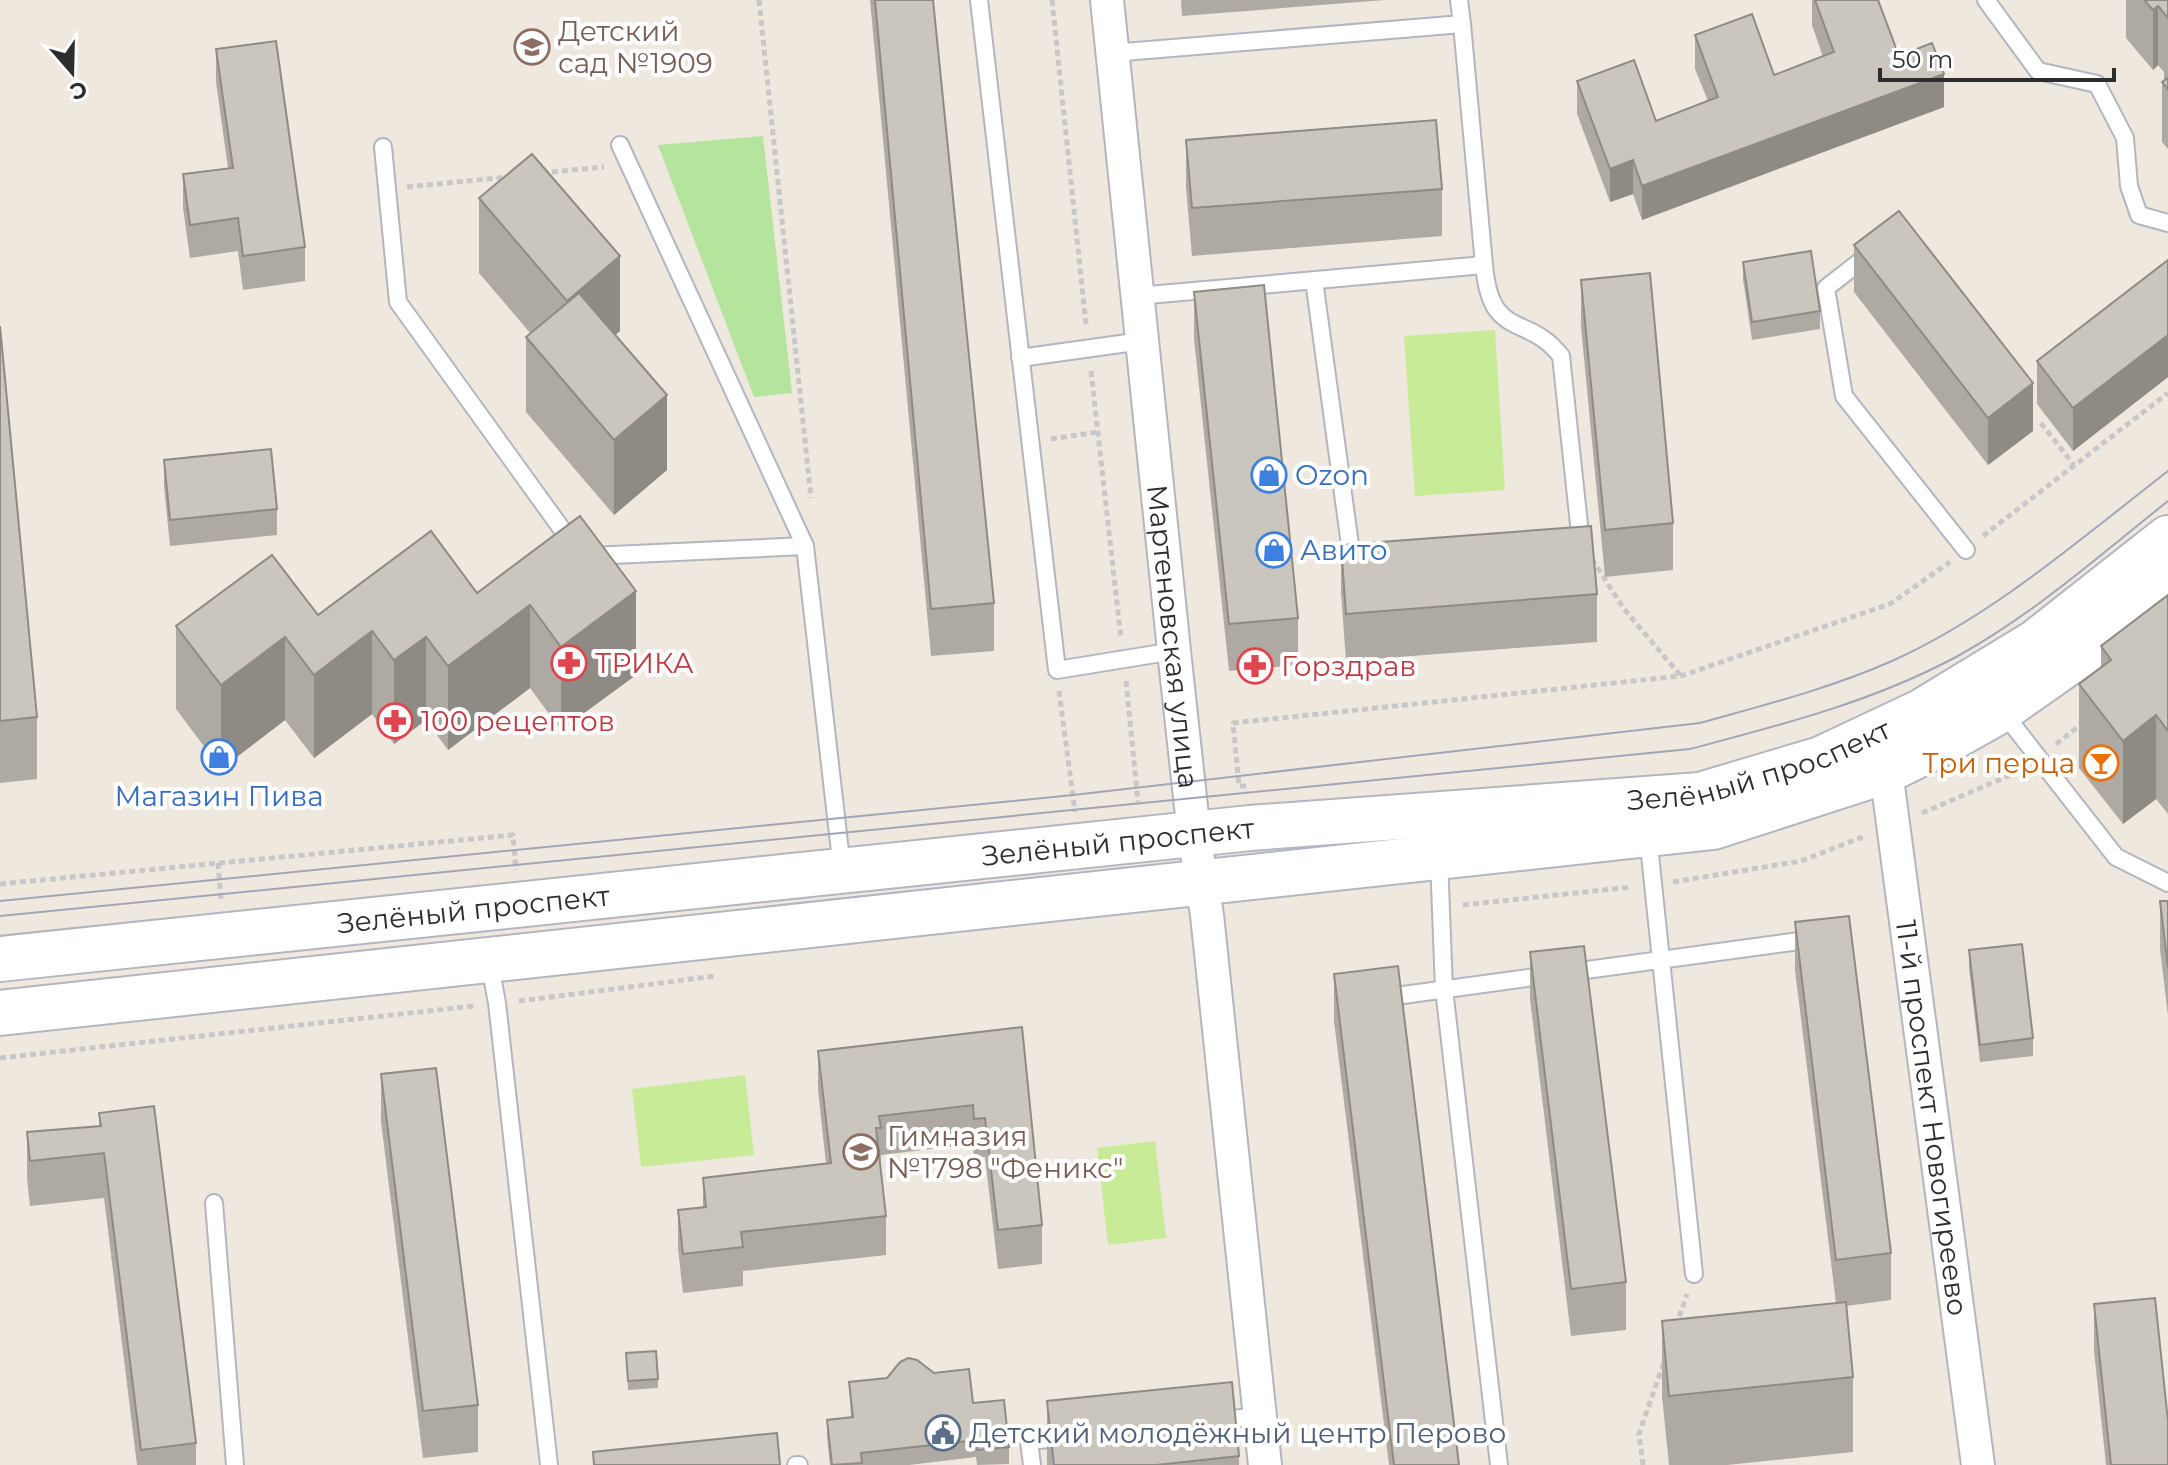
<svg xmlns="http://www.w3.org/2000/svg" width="2168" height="1465" viewBox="0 0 2168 1465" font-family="Montserrat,sans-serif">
<rect width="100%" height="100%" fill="#eee8df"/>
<path fill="#b5e49c" d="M763 136 792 393 754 397 658 145Z"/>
<g fill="#c8eb98">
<path d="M1495 330 1505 490 1415 496 1404 336Z"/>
<path d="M745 1075 754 1155 641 1167 632 1089Z"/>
<path d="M1155 1141 1166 1238 1108 1245 1097 1148Z"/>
</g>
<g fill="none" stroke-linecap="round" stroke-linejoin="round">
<defs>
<g id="lane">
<path d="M979 0 1057 670 1174 651"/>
<path d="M1459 0 1462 24"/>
<path d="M1986 0 2038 71 2097 84 2125 138 2129 186 2139 215 2168 223"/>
<path d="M1112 53 1462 24 1484 265 1137 296"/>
<path d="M620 145 805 546 842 869"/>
<path d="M383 147 398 302 574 546"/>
<path d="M1871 253 1826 288 1844 396 1966 550"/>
<path d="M1484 265C1491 342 1527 312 1561 356L1581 543H1579"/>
<path d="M1314 280 1353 567"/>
<path d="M1020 358 1142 341"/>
<path d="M591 556 805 546"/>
<path d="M2002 711 2116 857 2168 883"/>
<path d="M1648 836 1694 1274"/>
<path d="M1439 859 1444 989 1499 1465"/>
<path d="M489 960 497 1003 549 1465"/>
<path d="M1381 998 1814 939"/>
<path d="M214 1203 235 1465"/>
<path d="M1214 1421 1260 1416"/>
<path d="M796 1465H799"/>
<path d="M1032 1465 1029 1441 1067 1437"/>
</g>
<g id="street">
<path id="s1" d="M1107 0 1174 651 1194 834 1207 915 1265 1465"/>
<path id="s2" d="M1886 771 1978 1465"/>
</g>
<g id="secondary">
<path id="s3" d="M0 959 1250 828 1700 795 1821 759 1921 712 2036 642 2168 538"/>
<path d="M0 1013 1713 827 1886 771 1946 741 2001 710 2082 653 2168 585"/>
</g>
</defs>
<use href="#lane" stroke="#b3b6c0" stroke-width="20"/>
<use href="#street" stroke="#b3b6c0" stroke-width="36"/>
<use href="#secondary" stroke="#b3b6c0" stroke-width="48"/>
<g stroke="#c8c8c8" stroke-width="5" stroke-dasharray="6 4" stroke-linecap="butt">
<path d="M759 0 811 498"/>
<path d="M1052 0 1086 325"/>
<path d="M542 173 604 167"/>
<path d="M407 187 508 177"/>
<path d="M1091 371 1121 639"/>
<path d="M2041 423 2074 465"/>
<path d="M1051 439 1098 432"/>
<path d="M1983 536 2168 393"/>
<path d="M1592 559 1624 609 1680 675"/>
<path d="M1126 681 1138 802"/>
<path d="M1059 691 1075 812"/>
<path d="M2056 744 2083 723"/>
<path d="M1246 786H1239L1233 723 1681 676 1890 604 1950 562"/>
<path d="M1922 813 2020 771"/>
<path d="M218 863 221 900"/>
<path d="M1673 882 1801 861 1865 836"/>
<path d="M0 884 513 835 516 870"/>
<path d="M1463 905 1632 887"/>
<path d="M519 1001 716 976"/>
<path d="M0 1058 474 1006"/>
<path d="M1676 1326 1687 1294"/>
<path d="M1643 1465 1639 1434 1664 1362"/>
</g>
<use href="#lane" stroke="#fff" stroke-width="16"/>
<use href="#street" stroke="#fff" stroke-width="32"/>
<use href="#secondary" stroke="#fff" stroke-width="44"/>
<g stroke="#a2a5b7" stroke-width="2">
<path d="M0 901 1073 795 1700 723C1765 705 1831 688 1892 661 1994 615 2080 539 2168 471"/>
<path d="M0 916 1690 749C1781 725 1872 702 1956 657 2033 615 2100 555 2168 501"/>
</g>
</g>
<g fill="#aeaaa3">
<path d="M870 0H933L994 603V651L931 656Z"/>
<path d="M1181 0H1385L1182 16Z"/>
<path d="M1812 0H1878L1899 56 1944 107 1642 220 1633 194 1610 202 1577 114V81L1656 121 1708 101 1695 69V35L1774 75 1823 57 1812 25Z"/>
<path d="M2126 0H2168V149L2162 142V82L2164 81V72L2158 65 2153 70 2126 38Z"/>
<path d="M216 49 305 247V281L243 290 238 251 190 258 183 208V174L228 168 216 82Z"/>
<path d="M1186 140 1442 189V236L1192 256 1186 188Z"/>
<path d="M479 198 620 331 615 335 667 470 614 515 526 412V337L531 334 479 273Z"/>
<path d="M1854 245 2033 431 1988 465 1854 292Z"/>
<path d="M2168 260V377L2073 451 2037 404V361Z"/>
<path d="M1743 262 1820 311V329L1752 340 1743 279Z"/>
<path d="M1581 280 1673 523V570L1605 577 1581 327Z"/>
<path d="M1194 292 1298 618V665L1229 671 1194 339Z"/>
<path d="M0 326 37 717V779L0 783Z"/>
<path d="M164 460 277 509V535L170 546 164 486Z"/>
<path d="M580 516 636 675 561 730 530 688 448 750 426 720 394 744 372 714 314 758 285 720 221 769 176 709V626L318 615 477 593Z"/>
<path d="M1341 545 1597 594V642L1346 661 1341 592Z"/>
<path d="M2168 595V814L2156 799 2123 824 2079 768V684L2101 667V646Z"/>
<path d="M2160 901H2168V1016L2160 949Z"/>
<path d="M1795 922 1891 1253V1300L1846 1306 1853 1377V1452L1727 1465H1669L1662 1396V1321L1836 1303 1795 970Z"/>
<path d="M1969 950 2033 1038V1056L1980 1062 1969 968Z"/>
<path d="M1530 952 1626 1282V1330L1571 1336 1530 999Z"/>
<path d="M1334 974 1459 1465H1389L1334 1021Z"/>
<path d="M1022 1027 1042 1225V1264L998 1269 985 1157 974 1158 973 1144 881 1155 880 1167 886 1216V1255L743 1271V1286L683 1293 678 1249V1210L703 1207V1178L826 1164 818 1090V1051Z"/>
<path d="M381 1074 478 1405V1452L423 1458 381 1122Z"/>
<path d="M99 1113 196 1443V1465H137L104 1198 30 1206 27 1178V1132L99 1126Z"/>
<path d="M2094 1304 2168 1465H2106L2094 1351Z"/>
<path d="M626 1353 658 1379V1388L628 1390Z"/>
<path d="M849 1382 973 1403 1009 1447V1464L977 1465 976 1457 909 1465H830L827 1437V1420L851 1417Z"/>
<path d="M1047 1401 1239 1456V1465H1047Z"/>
</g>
<g fill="#8d8b84">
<path d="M2158 6V65L2153 70V10Z"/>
<path d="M1944 74V107L1642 220V186Z"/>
<path d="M1633 160V194L1610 202V169Z"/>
<path d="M620 256V331L567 376V301Z"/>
<path d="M2168 335V377L2073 451V408Z"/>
<path d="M2033 383V431L1988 465V418Z"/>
<path d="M667 395V470L614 515V440Z"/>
<path d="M636 591V675L561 730V647Z"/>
<path d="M530 605V688L448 750V666Z"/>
<path d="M372 631V714L314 758V675Z"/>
<path d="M285 637V720L221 769V685Z"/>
<path d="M426 637V720L394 744V660Z"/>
<path d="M2156 715V799L2123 824V741Z"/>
</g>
<g fill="#cac6bd" stroke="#8d8b84" stroke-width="2">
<path d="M875 0H933L994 603 931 609Z"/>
<path d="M1815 0H1878L1899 56 1932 43 1944 74 1642 186 1633 160 1610 169 1577 81 1634 60 1656 121 1718 97 1695 35 1752 14 1774 75 1834 52Z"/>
<path d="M2144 0H2168V18L2158 6 2153 10Z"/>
<path d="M276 41 305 247 243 256 238 218 190 225 183 174 233 168 216 49Z"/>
<path d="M2168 78V89L2162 82Z"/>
<path d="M1436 120 1442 189 1192 208 1186 140Z"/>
<path d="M532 154 620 256 567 301 479 198Z"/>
<path d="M1899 211 2033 383 1988 418 1854 245Z"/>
<path d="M1811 251 1820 311 1752 322 1743 262Z"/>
<path d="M2168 260V335L2073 408 2037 361Z"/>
<path d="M1650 273 1673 523 1605 530 1581 280Z"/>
<path d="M1264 285 1298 618 1229 624 1194 292Z"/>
<path d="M579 293 667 395 614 440 526 337Z"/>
<path d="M0 326 37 717 0 721Z"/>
<path d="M271 449 277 509 170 520 164 460Z"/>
<path d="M580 516 636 591 561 647 530 605 448 666 426 637 394 660 372 631 314 675 285 637 221 685 176 626 272 555 318 615 431 531 477 593Z"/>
<path d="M1591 526 1597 594 1346 614 1341 545Z"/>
<path d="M2168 595V731L2156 715 2123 741 2079 684 2111 660 2101 646Z"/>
<path d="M2160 901H2168V968Z"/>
<path d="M1849 916 1891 1253 1836 1260 1795 922Z"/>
<path d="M2022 944 2033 1038 1980 1045 1969 950Z"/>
<path d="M1584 946 1626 1282 1571 1289 1530 952Z"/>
<path d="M1398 966 1459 1465H1394L1334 974Z"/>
<path d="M1022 1027 1042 1225 998 1230 985 1118 974 1119 973 1105 879 1116 881 1128H876L886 1216 741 1232 743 1247 683 1254 678 1210 706 1207 703 1178 831 1163 818 1051Z"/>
<path d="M436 1068 478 1405 423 1411 381 1074Z"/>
<path d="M154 1106 196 1443 141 1450 104 1153 30 1161 27 1132 101 1126 99 1113Z"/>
<path d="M2155 1298 2168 1421V1465H2111L2094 1304Z"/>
<path d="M1846 1302 1853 1377 1669 1396 1662 1321Z"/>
<path d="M656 1351 658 1379 628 1381 626 1353Z"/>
<path d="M908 1358 917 1360 934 1373 969 1369 973 1403 1004 1400 1009 1447 977 1450 976 1440 861 1453 862 1463 832 1465 827 1420 853 1417 849 1382 887 1378 900 1362Z"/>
<path d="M1232 1382 1239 1456 1156 1465H1054L1047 1401Z"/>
<path d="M777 1433 780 1465H594L593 1452Z"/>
</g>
<defs>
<symbol id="school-ring" viewBox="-11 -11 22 22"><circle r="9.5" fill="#fff" stroke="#8d6e63" stroke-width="1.5"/><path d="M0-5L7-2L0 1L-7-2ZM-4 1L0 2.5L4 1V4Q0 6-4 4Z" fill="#8d6e63"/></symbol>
<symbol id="shop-ring" viewBox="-11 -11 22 22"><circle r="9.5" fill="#fff" stroke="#3f7fe0" stroke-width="1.5"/><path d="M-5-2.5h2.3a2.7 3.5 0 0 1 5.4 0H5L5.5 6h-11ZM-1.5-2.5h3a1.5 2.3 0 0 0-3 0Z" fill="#3f7fe0"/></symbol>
<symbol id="pharmacy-ring" viewBox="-11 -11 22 22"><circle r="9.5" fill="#fff" stroke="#e0444e" stroke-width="1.5"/><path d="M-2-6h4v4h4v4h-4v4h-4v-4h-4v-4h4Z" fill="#e0444e"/></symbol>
<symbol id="bar-ring" viewBox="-11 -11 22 22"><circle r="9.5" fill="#fff" stroke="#e8710a" stroke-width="1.5"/><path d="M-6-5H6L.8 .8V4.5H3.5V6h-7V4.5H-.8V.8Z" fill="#e8710a"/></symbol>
<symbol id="civic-ring" viewBox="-11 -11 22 22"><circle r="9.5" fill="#fff" stroke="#5c6f8a" stroke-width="1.5"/><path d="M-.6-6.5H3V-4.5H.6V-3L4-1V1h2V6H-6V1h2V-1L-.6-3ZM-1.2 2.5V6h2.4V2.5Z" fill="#5c6f8a"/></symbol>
</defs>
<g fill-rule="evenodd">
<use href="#school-ring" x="512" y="27" width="40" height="40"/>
<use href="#shop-ring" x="1249" y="455" width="40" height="40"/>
<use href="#shop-ring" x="1254" y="530" width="40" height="40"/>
<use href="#pharmacy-ring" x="549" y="643" width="40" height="40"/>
<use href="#pharmacy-ring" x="1235" y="646" width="40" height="40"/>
<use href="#pharmacy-ring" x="375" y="701" width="40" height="40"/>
<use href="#shop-ring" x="199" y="737" width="40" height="40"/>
<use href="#bar-ring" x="2081" y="743" width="40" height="40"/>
<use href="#school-ring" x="841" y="1132" width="40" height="40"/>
<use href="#civic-ring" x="923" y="1413" width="40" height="40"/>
</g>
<g text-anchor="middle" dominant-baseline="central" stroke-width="8" stroke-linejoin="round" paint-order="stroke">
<g font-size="28" fill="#785e54" stroke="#fff" text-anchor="start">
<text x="558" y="31">Детский<tspan x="558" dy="32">сад №1909</tspan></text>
<text x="887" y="1136">Гимназия<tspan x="887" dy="32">№1798 "Феникс"</tspan></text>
</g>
<g font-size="28" fill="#366cbe" stroke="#fff" text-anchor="start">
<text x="1295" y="475">Ozon</text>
<text x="1300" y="550">Авито</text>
<text x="219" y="796" text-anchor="middle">Магазин Пива</text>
</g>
<g font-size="28" fill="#2d2d2d" stroke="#fff">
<text stroke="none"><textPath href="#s1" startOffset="640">Мартеновская улица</textPath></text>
<text stroke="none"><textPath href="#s3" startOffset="1772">Зелёный проспект</textPath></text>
<text stroke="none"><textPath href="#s3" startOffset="1124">Зелёный проспект</textPath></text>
<text stroke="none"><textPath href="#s3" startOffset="476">Зелёный проспект</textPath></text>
<text stroke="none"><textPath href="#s2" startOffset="350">11-й проспект Новогиреево</textPath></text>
</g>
<g font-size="28" fill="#be3a42" stroke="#fff" text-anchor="start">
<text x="595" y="663">ТРИКА</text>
<text x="1281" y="666">Горздрав</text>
<text x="421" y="721">100 рецептов</text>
</g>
<g font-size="28" fill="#c56008" stroke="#fff" text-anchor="end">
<text x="2075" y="763">Три перца</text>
</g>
<g font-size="28" fill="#4e5e75" stroke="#fff" text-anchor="start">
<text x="969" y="1433">Детский молодёжный центр Перово</text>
</g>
</g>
<g transform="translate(72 72) rotate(160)" stroke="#ffffff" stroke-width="6" paint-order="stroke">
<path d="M0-6L14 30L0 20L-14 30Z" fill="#2d2d2d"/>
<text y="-12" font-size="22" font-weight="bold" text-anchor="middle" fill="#2d2d2d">С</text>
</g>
<path d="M1880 68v12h234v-12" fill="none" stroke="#2d2d2d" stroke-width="4"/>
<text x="1892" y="68" font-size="24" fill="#2d2d2d" stroke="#ffffff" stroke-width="6" paint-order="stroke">50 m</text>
</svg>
